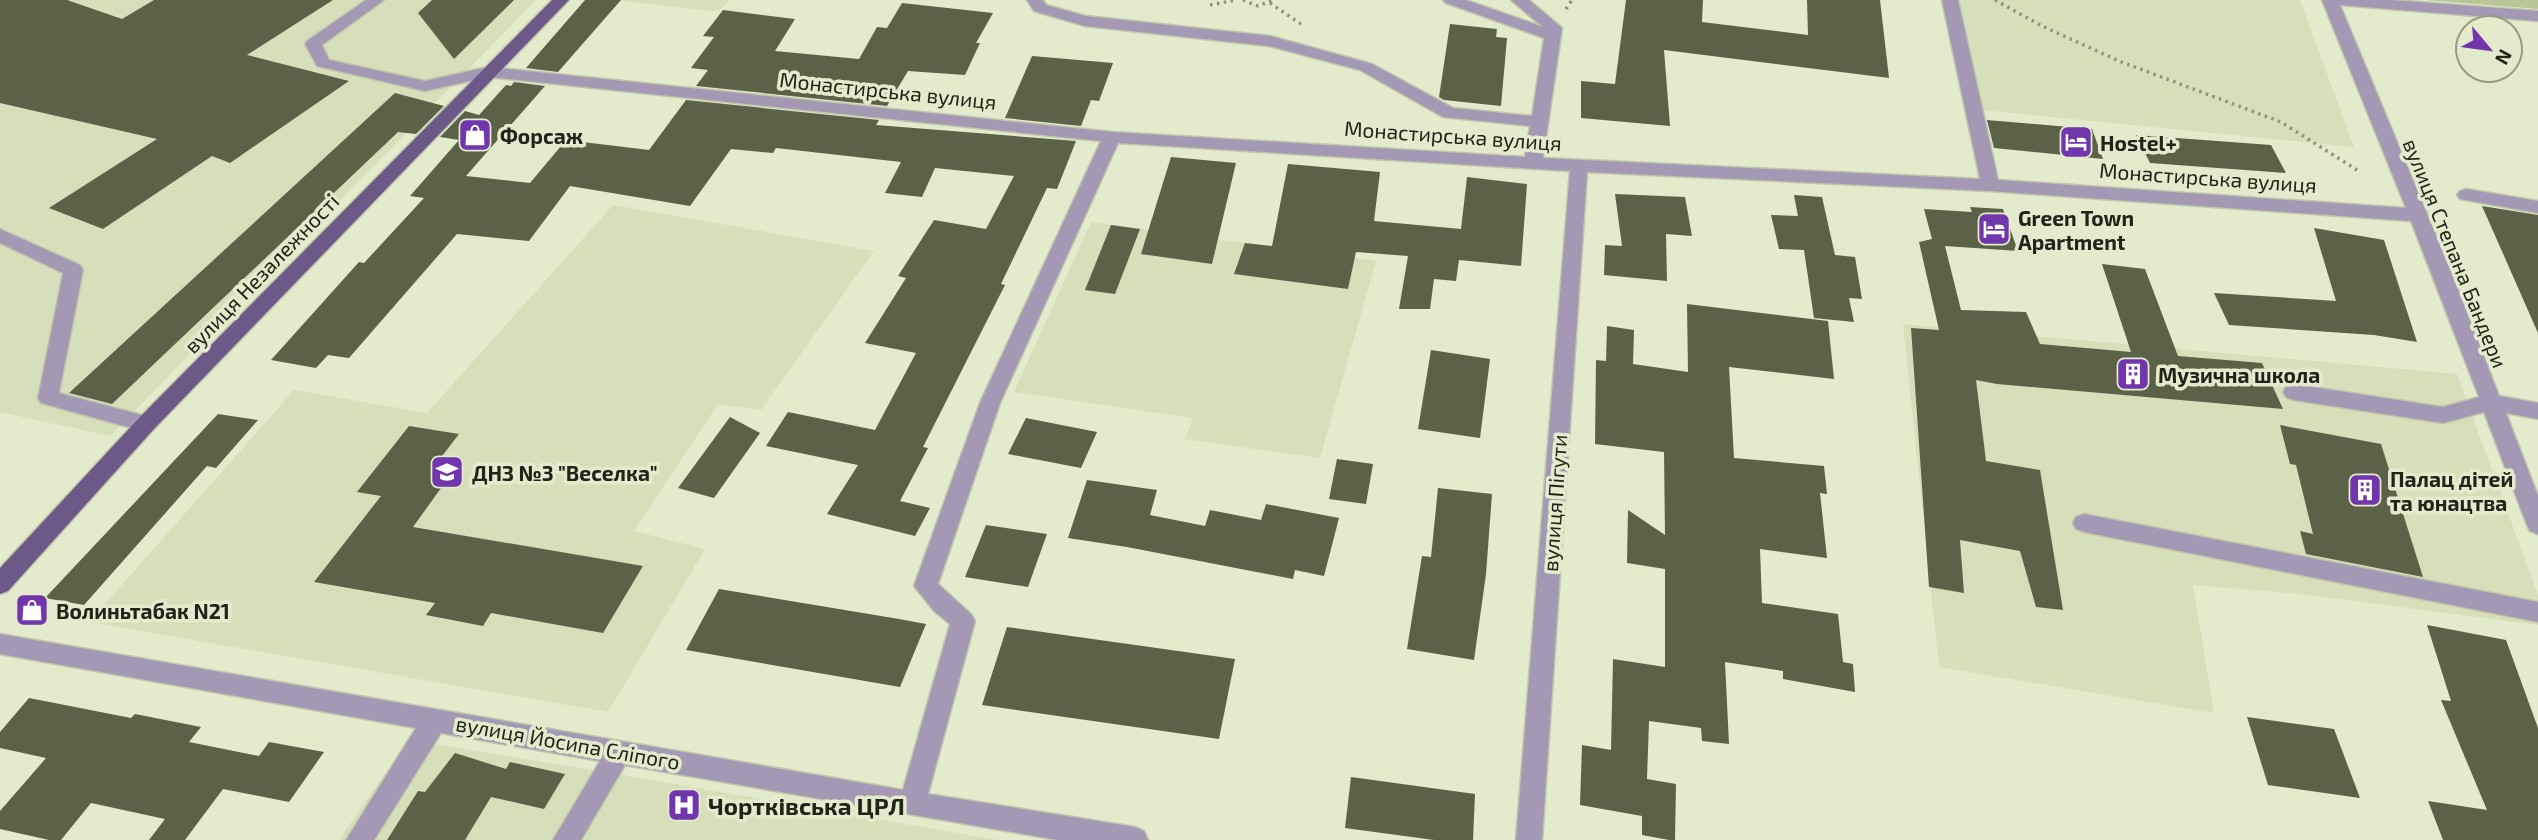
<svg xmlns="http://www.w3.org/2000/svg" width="2538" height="840" viewBox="0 0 2538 840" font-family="'Exo 2',sans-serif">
<rect width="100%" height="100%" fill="#e3ebcc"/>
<g fill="#d6dfba">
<path d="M0 0H536L110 436 0 412Z"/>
<path d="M615 0H730L720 10 711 11Z"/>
<path d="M1958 0H2300L2354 147 1981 110Z"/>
<path d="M613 205 874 251 761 410 718 404 634 531 705 549 608 712 89 622 294 390 427 413Z"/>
<path d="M1091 222 1376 261 1320 458 1185 439 1193 418 1014 392Z"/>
<path d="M1903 324 2457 374 2538 595V625L2300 594 2193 585 2214 713 1939 667Z"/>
<path d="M408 740 593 770 998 840H339Z"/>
</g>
<path fill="#bbc697" d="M2425 0H2538V9Z"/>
<g fill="#5b6248">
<path d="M0 0H67L122 19 154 0H333L247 55 349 81 230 163 212 156 103 229 49 208 157 139 0 103Z"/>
<path d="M432 0H514L454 59 418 13Z"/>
<path d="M585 0H621L558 72 526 68Z"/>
<path d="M1626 0H1703L1702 22 1808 35 1807 0H1880L1889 78 1664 50 1670 126 1581 118V81L1615 84Z"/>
<path d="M902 3 993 13 976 43H980L965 75 908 71 887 106 696 86 708 70 691 68 714 37 703 36 723 10 795 19 775 51 859 59 877 27 887 28Z"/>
<path d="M1450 24 1497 29 1496 37 1507 38 1501 106 1444 100 1439 97Z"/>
<path d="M1032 56 1113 63 1099 101 1091 100 1081 126 1005 118Z"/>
<path d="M514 82 545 86 466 176 530 183 566 140 649 150 686 100 879 120 876 125 1076 141 1057 189 1047 188 1001 284 1005 285 923 447 928 448 900 501 930 508 915 536 827 514 858 465 766 446 788 412 875 430 916 353 865 343 906 278 898 276 934 220 986 229 1014 176 935 168 922 197 885 193 901 162 776 148 773 153 731 149 690 206 570 186 529 241 457 234 349 358 328 355 316 368 271 360 359 262 364 263 424 198 410 196 459 140 440 137 465 111 479 115 506 85 511 86Z"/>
<path d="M395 93 444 106 416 134 398 132 112 404 69 393Z"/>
<path d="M1987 120 2092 129 2103 159 1994 148Z"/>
<path d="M2136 135 2271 145 2286 173 2150 163Z"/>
<path d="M1171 157 1236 163 1212 264 1141 254Z"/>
<path d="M1288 164 1380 172 1374 221 1461 229 1467 177 1527 184 1521 266 1459 260 1456 281 1434 279 1430 309H1399L1408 256 1356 252 1348 289 1234 274 1245 243 1272 246Z"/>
<path d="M1615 194 1685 197 1692 236 1666 234 1667 281 1604 275 1605 245 1622 246Z"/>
<path d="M1794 195 1822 197 1835 255 1855 257 1862 299 1849 298 1854 322 1814 318 1804 250 1779 249 1771 215 1798 216Z"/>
<path d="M2482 206 2538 215V333Z"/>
<path d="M1970 207 2003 209 2018 251 1945 246 1961 310 2026 312 2040 344 2131 352 2102 264 2145 269 2178 356 2262 363 2283 409 1997 384 1976 380 1986 461 2040 470 2063 610 2036 607 2020 551 1960 540 1964 593 1929 587 1911 328 1939 330 1919 242 1932 239 1924 209 1972 212Z"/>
<path d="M1111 225 1140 229 1115 294 1085 290Z"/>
<path d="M2314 228 2384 240 2417 342 2374 335 2229 325 2214 293 2336 301Z"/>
<path d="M1687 304 1828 321 1834 379 1729 367 1734 458 1824 466 1827 494 1820 493 1827 558 1760 549 1762 603 1838 614 1843 662 1853 664 1855 692 1783 679V671L1725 662 1729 744 1702 741 1701 728 1649 721 1647 779 1676 784 1675 840H1669L1642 835V816L1580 805 1582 745 1611 750 1613 659 1665 667V569L1627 563 1628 510 1665 535 1664 452 1595 444 1596 360 1606 361 1607 326 1634 330 1633 364 1688 372Z"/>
<path d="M1431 350 1490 359 1480 438 1418 429Z"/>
<path d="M218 414 258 420 216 468 207 466 84 605 45 598Z"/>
<path d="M730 417 760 433 714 498 678 488Z"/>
<path d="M1026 418 1097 432 1081 468 1008 454Z"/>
<path d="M2280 425 2381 444 2423 577 2306 554 2300 531 2313 534 2296 465 2290 464Z"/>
<path d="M409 426 459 434 439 460 459 463 413 527 643 566 603 633 491 613 483 626 426 615 435 603 314 582 381 496 357 492Z"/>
<path d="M1337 459 1373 464 1366 504 1329 499Z"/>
<path d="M1087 480 1157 490 1150 515 1205 526 1210 510 1261 520 1266 504 1339 518 1324 576 1295 570 1293 579 1127 547 1068 538Z"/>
<path d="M1438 488 1492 494 1486 574 1474 660 1407 649 1422 556 1431 557Z"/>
<path d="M986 525 1047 534 1028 587 965 577Z"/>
<path d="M719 589 899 619 926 624 900 687 686 650Z"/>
<path d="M2427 625 2506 640 2538 728V840H2443L2428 801 2487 810 2441 700 2451 701Z"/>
<path d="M1007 627 1235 659 1219 739 982 705Z"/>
<path d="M29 698 131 718 135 714 201 727 189 742 259 756 269 742 324 752 289 802 223 789 185 840H149L165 819 91 803 61 840H49L0 829V811L46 758 0 748V732Z"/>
<path d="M2247 717 2334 729 2360 798 2268 785Z"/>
<path d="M455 753 506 769 510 762 565 774 544 809 491 797 465 840H387L418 791 425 792Z"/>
<path d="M1351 777 1475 794 1473 840H1434L1345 828Z"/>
</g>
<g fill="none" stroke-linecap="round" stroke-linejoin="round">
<defs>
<g id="minor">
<path d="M366 0H384L322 45 329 60 425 81 488 67 1112 132 1525 157 1530 126 1443 117 1360 70 1269 46 1085 26 1034 11 1027 0H1043L1046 5 1086 16 1270 36 1372 64 1453 108 1532 116 1544 38 1446 3 1443 0H1466L1543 27 1511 0H1529L1562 28 1543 158 1980 179 1942 0H1958L1998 180 2406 208 2322 0H2391L2538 11V21L2340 5 2455 281 2499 396 2538 403V419L2506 413 2538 496V534L2530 531 2527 525 2484 412 2443 423 2293 400 2286 397 2283 392 2286 387 2293 384 2443 407 2479 397 2411 221 1990 191 1587 172 1542 840H1516L1570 171 1118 143 1000 403 938 584 971 614 975 621 928 794 1135 827 1144 831 1148 840H1058L625 765 581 840H553L600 761 441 733 374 840H346L416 728 0 654V634L903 790 950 624 934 611 914 586 980 403 1101 141 488 77 425 91 317 66 305 44 307 41Z"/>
<path d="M2466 189 2538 201V213L2460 199 2457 195 2460 191Z"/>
<path d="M0 229 80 265 83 270 59 393 153 418 157 424 153 430 146 432 41 403 38 398 63 273 0 243Z"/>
<path d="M2084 514 2538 602V622L2084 532 2076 529 2073 523 2076 517Z"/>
</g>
<path id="major" d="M552 0H569L153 430 8 591 0 594V568L139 418Z"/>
</defs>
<use href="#minor" stroke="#c0c7ac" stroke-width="3"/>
<use href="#major" stroke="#c0c7ac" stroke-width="3"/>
<g stroke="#8d937d" stroke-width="3.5" stroke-dasharray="2.5 4.5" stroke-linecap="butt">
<path d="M1243 0 1258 6 1273 0"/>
<path d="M1995 0 2042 26 2119 61 2281 122 2357 170"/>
<path d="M1270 3 1301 24"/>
<path d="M1210 5 1236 0"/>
<path d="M1566 9 1572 0"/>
</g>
<use href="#minor" fill="#a399b4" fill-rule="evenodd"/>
<use href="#major" fill="#6c5987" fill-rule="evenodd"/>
</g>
<defs>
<symbol id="shop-square" viewBox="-11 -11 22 22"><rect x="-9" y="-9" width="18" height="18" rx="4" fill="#7136ac" stroke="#e3ebcc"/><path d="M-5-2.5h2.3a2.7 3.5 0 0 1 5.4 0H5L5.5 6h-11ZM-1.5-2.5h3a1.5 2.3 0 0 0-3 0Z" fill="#fff"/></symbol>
<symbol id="hotel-square" viewBox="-11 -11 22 22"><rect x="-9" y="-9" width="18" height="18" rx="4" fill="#7136ac" stroke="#e3ebcc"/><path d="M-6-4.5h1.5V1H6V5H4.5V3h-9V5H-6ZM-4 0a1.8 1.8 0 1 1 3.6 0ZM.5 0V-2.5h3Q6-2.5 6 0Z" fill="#fff"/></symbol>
<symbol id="building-square" viewBox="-11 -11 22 22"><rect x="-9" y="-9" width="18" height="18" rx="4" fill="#7136ac" stroke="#e3ebcc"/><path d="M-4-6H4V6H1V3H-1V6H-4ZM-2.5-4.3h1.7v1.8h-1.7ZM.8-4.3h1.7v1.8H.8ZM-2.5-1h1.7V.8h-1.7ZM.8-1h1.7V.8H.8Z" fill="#fff"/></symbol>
<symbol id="school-square" viewBox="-11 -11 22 22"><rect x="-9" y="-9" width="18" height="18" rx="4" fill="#7136ac" stroke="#e3ebcc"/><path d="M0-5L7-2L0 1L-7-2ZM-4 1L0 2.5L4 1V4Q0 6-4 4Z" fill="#fff"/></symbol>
<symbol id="hospital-square" viewBox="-11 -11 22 22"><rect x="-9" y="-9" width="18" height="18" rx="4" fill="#7136ac" stroke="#e3ebcc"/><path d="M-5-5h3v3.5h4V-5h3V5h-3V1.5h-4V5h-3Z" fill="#fff"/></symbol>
</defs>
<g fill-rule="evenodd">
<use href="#shop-square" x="456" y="116" width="38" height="38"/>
<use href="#hotel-square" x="2057" y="123" width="38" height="38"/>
<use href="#hotel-square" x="1975" y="210" width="38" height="38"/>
<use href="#building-square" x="2114" y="355" width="38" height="38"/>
<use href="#school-square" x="428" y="453" width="38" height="38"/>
<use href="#building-square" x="2346" y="471" width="38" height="38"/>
<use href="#shop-square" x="13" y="591" width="38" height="38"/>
<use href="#hospital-square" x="665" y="786" width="38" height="38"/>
</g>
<g text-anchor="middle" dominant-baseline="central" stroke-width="7" stroke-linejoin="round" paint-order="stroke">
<g font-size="21" fill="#212419" stroke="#e3ebcc">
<text transform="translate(888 90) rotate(6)">Монастирська вулиця</text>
<text transform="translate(1453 135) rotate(4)">Монастирська вулиця</text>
<text transform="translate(2208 177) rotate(4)">Монастирська вулиця</text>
<text transform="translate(2456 253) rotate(68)">вулиця Степана Бандери</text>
<text transform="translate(261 273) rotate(-46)">вулиця Незалежності</text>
<text transform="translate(1554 503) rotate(-86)">вулиця Пігути</text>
<text transform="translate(568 742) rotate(10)">вулиця Йосипа Сліпого</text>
</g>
<g font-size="21" font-weight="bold" fill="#212419" stroke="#e3ebcc" text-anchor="start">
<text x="500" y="135">Форсаж</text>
<text x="2100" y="142">Hostel+</text>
<text x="2018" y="217">Green Town<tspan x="2018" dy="24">Apartment</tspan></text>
<text x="2158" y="374">Музична школа</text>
<text x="472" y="472">ДНЗ №3 "Веселка"</text>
<text x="2390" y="478">Палац дітей<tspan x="2390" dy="24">та юнацтва</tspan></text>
<text x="56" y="610">Волиньтабак N21</text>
</g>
<g font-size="24" font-weight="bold" fill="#212419" stroke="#e3ebcc" text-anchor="start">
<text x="708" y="805">Чортківська ЦРЛ</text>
</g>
</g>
<g transform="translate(2489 49) rotate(119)"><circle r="33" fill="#e3ebcc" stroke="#959b84" stroke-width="2"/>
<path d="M0-5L12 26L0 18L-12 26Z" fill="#7136ac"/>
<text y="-10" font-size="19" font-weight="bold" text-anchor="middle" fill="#212419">N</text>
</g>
</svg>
